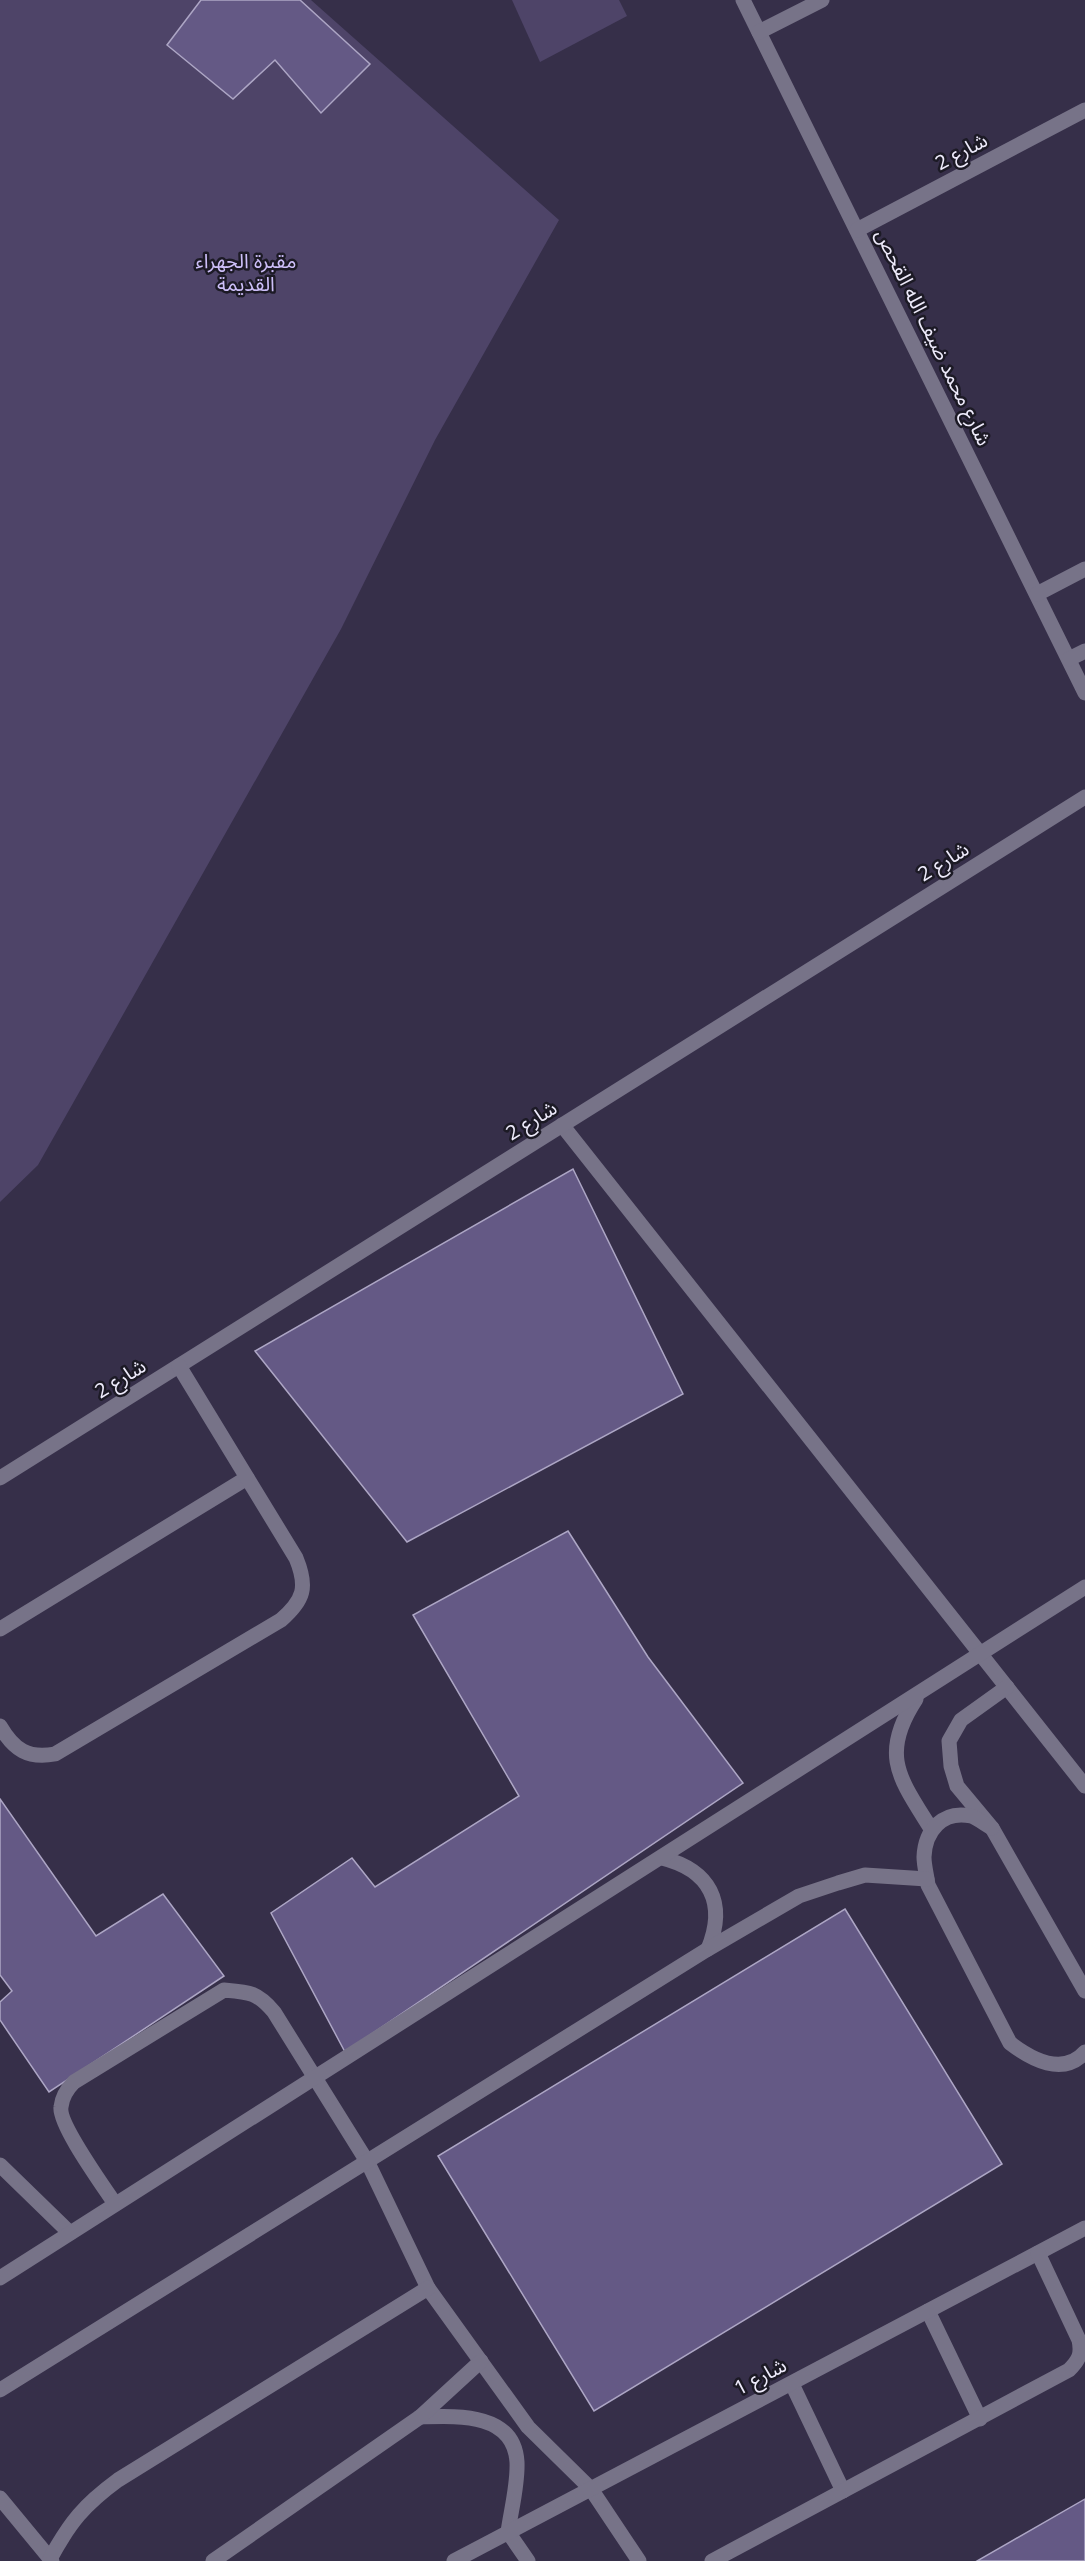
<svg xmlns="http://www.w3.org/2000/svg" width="1085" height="2561" viewBox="0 0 1085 2561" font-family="'Noto Sans','Noto Sans Arabic',sans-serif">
<rect width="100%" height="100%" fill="#362f49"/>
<g fill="#4e4468">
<path d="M0 0H311L559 220 435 440 341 629 38 1165 0 1202Z"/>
<path d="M512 0H619L627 16 540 62Z"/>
</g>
<g fill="#645985" stroke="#ada6c5" stroke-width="1.5">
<path d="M201 0H300L370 64 321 113 275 60 233 99 167 45Z"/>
<path d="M573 1169 683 1394 407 1542 255 1351Z"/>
<path d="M568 1531 648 1657 743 1783 345 2052 271 1913 352 1858 375 1887 519 1796 413 1615Z"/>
<path d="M0 1799 96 1936 163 1894 224 1976 49 2092 0 2020V2002L12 1991 0 1975Z"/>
<path d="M845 1909 1002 2164 594 2411 438 2156Z"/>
<path d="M1085 2499V2561H977Z"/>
</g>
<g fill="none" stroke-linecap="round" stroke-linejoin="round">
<g stroke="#777388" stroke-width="15">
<path d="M743 0 1085 693"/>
<path d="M759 32 822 0"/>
<path d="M857 230 1085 110"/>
<path d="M1037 594 1085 569"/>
<path d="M1069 659 1085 651"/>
<path d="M562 1125 1085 1786"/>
<path d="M0 1478 1085 797"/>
<path d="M0 1629 247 1478"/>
<path d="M1007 1687 961 1720 949 1741 951 1766 957 1786 992 1828 1085 1991"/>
<path d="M916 1699C879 1755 900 1779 931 1829"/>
<path d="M0 1726C14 1750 28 1759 55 1754L281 1620C304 1600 308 1587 296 1558L179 1366"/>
<path d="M992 1828C985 1824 977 1818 971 1816 942 1810 925 1831 924 1857 924 1866 927 1876 928 1885L1010 2043C1031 2059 1063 2077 1085 2052"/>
<path d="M662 1858C710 1870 727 1903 708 1949"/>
<path d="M0 2165 70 2233"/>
<path d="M115 2204C104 2187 58 2124 61 2107 62 2097 67 2089 74 2082L224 1990C249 1992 257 1992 274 2012L368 2163 428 2288 528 2427 591 2489 639 2561"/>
<path d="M0 2278 1085 1587"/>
<path d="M928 2311 980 2419"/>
<path d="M792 2384 843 2491"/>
<path d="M0 2390 708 1949 799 1896 838 1883 865 1875 927 1879"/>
<path d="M420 2417C456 2416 514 2412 517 2462 518 2485 511 2510 508 2532L528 2561"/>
<path d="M0 2498 52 2561"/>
<path d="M50 2559C70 2522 84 2505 118 2480L428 2288"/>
<path d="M213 2561 420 2417 481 2361"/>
<path d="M454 2561 1085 2228"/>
<path d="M712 2561 1069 2370C1079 2360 1082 2354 1079 2340L1038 2253"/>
</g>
</g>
<g text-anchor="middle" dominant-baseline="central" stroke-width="5" stroke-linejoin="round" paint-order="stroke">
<g font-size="20" fill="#eeebfb" stroke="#1c1a25">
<text transform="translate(961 151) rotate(-28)">شارع 2</text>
<text transform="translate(934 337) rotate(64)">شارع محمد ضيف الله القحص</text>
<text transform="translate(943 861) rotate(-32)">شارع 2</text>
<text transform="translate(531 1120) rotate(-32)">شارع 2</text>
<text transform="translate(120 1378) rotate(-32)">شارع 2</text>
<text transform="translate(760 2376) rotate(-28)">شارع 1</text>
</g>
<g font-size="20" fill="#cdbff9" stroke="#1c1a25">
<text x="246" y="260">مقبرة الجهراء<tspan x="246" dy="23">القديمة</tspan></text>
</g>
</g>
</svg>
